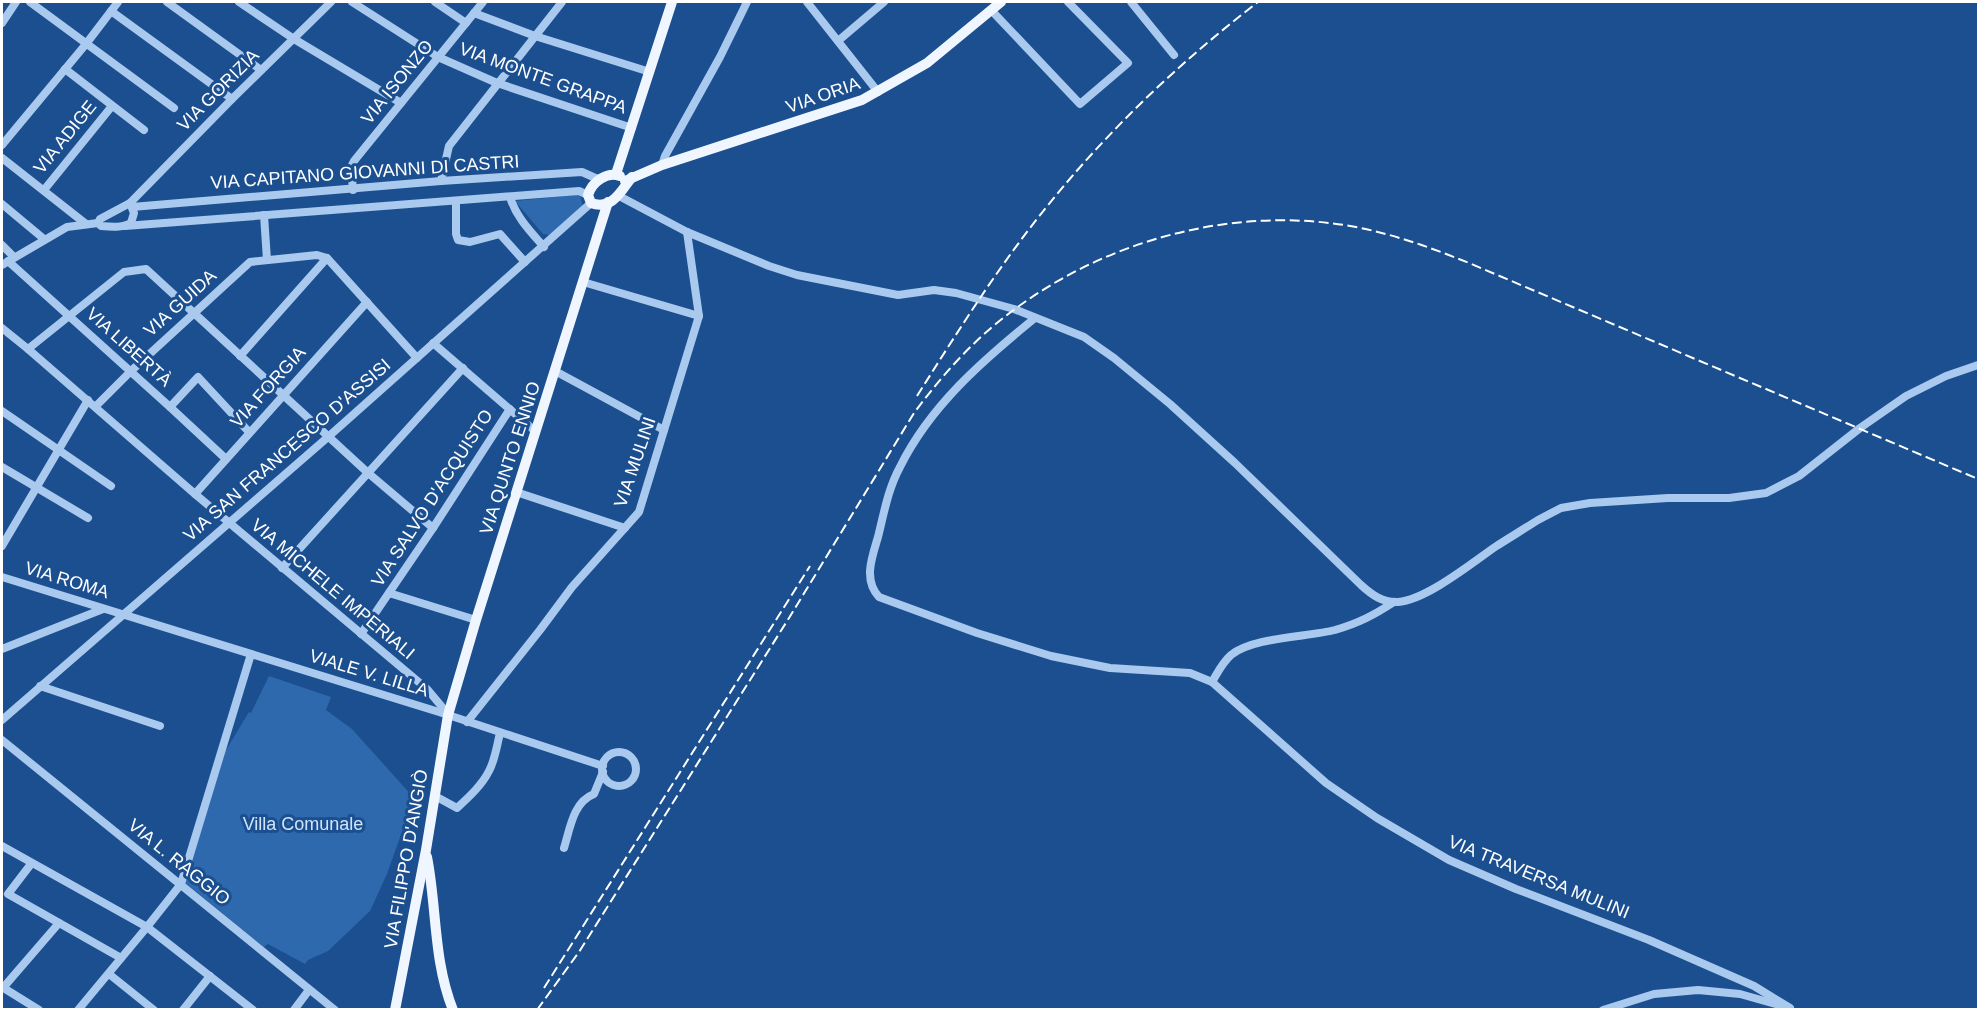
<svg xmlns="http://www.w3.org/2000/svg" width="1980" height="1011" viewBox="0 0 1980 1011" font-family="Arial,sans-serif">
<rect width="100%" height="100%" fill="#1b4f8f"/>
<g fill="#2e69ad">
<path d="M576 195 580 196 583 207 549 235 543 234 515 201Z"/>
<path d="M269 676 331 697 326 710 352 729 414 798 387 874 370 911 328 951 308 960 305 964 268 944 264 947 185 883 226 750 249 712 251 713Z"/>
</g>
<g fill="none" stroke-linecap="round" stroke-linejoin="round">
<g stroke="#a9c9ee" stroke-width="8">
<path d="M30 2 174 108"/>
<path d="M167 2 261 70"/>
<path d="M239 2 294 39 401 103"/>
<path d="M352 2 438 57 497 83 632 128"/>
<path d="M435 2 466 23"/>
<path d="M807 2 878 92"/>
<path d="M1131 2 1174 55"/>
<path d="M991 10 1080 104 1128 63 1068 2"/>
<path d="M111 11 232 99"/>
<path d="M474 13 535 36 650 72"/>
<path d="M2 23 16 2"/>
<path d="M838 41 884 2"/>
<path d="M65 69 144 130"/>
<path d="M2 145 86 44 118 2"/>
<path d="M2 158 86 224"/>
<path d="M662 165 665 156 720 57 747 2"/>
<path d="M441 181 449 146 562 2"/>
<path d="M44 190 112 106"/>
<path d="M353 190 351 167 354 161 483 2"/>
<path d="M619 196 687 232 769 266 797 275 898 295 934 290 956 293 1014 309 1084 337 1114 358 1170 404 1235 463 1361 585C1372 595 1383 603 1398 602 1426 600 1472 563 1495 547 1509 538 1524 529 1538 520L1561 508 1590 503 1668 498H1729L1766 493 1799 476 1860 428 1906 396 1946 376 1978 365"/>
<path d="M510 197C516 217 530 231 544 247"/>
<path d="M456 202V234L458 240 470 242 500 234 525 262"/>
<path d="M130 203 232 99 331 2"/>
<path d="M130 203 134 213 131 223C122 228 111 227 101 226L98 223 100 219Z"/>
<path d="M2 204 44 239"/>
<path d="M132 207 441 181 582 172 600 180"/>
<path d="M264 215 267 260"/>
<path d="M125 226 579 191 588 195"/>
<path d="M2 245 14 257"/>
<path d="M8 261 170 407 226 459"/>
<path d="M2 265 67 227 98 223"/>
<path d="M583 282 699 316"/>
<path d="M1035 318C983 360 930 406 900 467 888 489 884 513 878 537 872 557 863 580 879 597L977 633 1051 656 1110 668 1190 673 1212 682 1326 783 1377 818 1449 860 1516 889 1649 940 1754 986 1790 1008"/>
<path d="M2 328 28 349 195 494 427 689 448 714"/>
<path d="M433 343 535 431"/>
<path d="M28 349 124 272 146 269 367 472 433 528"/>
<path d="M240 356 327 258"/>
<path d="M555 371 664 430"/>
<path d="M96 406 131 371 250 262 317 255 327 258 417 358"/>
<path d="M170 407 198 377 249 432"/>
<path d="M2 411 111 486"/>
<path d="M2 467 88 518"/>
<path d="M516 492 625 528"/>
<path d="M195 494 367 302"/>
<path d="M2 546 88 400"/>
<path d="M282 568 463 368"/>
<path d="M2 577 439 712 603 766"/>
<path d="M389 593 476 620"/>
<path d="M361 634 433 528 510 409"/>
<path d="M2 649 103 609"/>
<path d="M1212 682C1218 672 1222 663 1231 655 1253 637 1308 637 1335 630 1359 623 1374 615 1394 602"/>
<path d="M40 686 160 726"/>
<path d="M2 720 328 437 591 203"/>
<path d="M467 722 540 630 572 587 639 512 699 316 687 232"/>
<path d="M2 740 335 1010"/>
<circle cx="619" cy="769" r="17"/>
<path d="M435 796 457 808C469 797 482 785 489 771 495 760 497 745 500 733"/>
<path d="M2 846 147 927 253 1010"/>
<path d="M564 848C570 829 573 802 594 794L603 772"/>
<path d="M31 864 8 894 121 958"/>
<path d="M109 974 154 1010"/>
<path d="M2 987 39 1010"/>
<path d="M3 988 59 923"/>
<path d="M78 1010 147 927 181 884 251 654"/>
<path d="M183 1010 210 976"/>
<path d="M294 1010 309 990"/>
<path d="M1603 1010 1654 994 1698 990 1740 994 1779 1005"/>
</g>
<g stroke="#f0f6ff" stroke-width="10">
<path d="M616 174 672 2"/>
<path d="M620 176C607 171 592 182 588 195L591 203C613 211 622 189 632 177"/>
<path d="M625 181 662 165 862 100 927 63 1001 2"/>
<path d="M427 857C437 907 433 960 453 1010"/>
<path d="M395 1010 426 850 448 715 476 620 608 202"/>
</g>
<g stroke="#fff" stroke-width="2" stroke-dasharray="10 4.5" stroke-linecap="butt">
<path d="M917 396C955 336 993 275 1037 219 1101 137 1176 65 1258 2"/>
<path d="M544 988 810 566"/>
<path d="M537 1010 579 952 789 618 914 413C943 374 976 337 1015 309 1111 238 1238 205 1356 227 1396 235 1432 248 1469 263L1978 479"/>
</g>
</g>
<g text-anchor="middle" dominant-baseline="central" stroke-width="6" stroke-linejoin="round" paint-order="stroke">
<g font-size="18" fill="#fff" stroke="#1b4f8f">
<text transform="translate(543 78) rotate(20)">VIA MONTE GRAPPA</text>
<text transform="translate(397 82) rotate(-51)">VIA ISONZO</text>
<text transform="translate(218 90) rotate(-45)">VIA GORIZIA</text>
<text transform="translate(823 95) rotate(-19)">VIA ORIA</text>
<text transform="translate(65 137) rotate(-51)">VIA ADIGE</text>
<text transform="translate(365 172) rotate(-4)">VIA CAPITANO GIOVANNI DI CASTRI</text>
<text transform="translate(180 303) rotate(-42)">VIA GUIDA</text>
<text transform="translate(129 347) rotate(42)">VIA LIBERTÀ</text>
<text transform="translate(268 387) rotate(-48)">VIA FORGIA</text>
<text transform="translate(287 450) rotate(-41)">VIA SAN FRANCESCO D'ASSISI</text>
<text transform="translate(510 458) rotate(-72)">VIA QUNTO ENNIO</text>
<text transform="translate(635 462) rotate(-71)">VIA MULINI</text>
<text transform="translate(432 498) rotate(-57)">VIA SALVO D'ACQUISTO</text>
<text transform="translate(67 580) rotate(17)">VIA ROMA</text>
<text transform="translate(333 589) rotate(40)">VIA MICHELE IMPERIALI</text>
<text transform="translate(369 673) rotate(17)">VIALE V. LILLA</text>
<text transform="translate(406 859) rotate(-80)">VIA FILIPPO D'ANGIÒ</text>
<text transform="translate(179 862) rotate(39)">VIA L. RAGGIO</text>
<text transform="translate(1539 877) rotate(22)">VIA TRAVERSA MULINI</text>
</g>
<g font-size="18" fill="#cfe3fa" stroke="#1b4f8f">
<text x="303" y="824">Villa Comunale</text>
</g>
</g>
<rect width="1980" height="1011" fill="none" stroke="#ffffff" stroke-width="6"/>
</svg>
